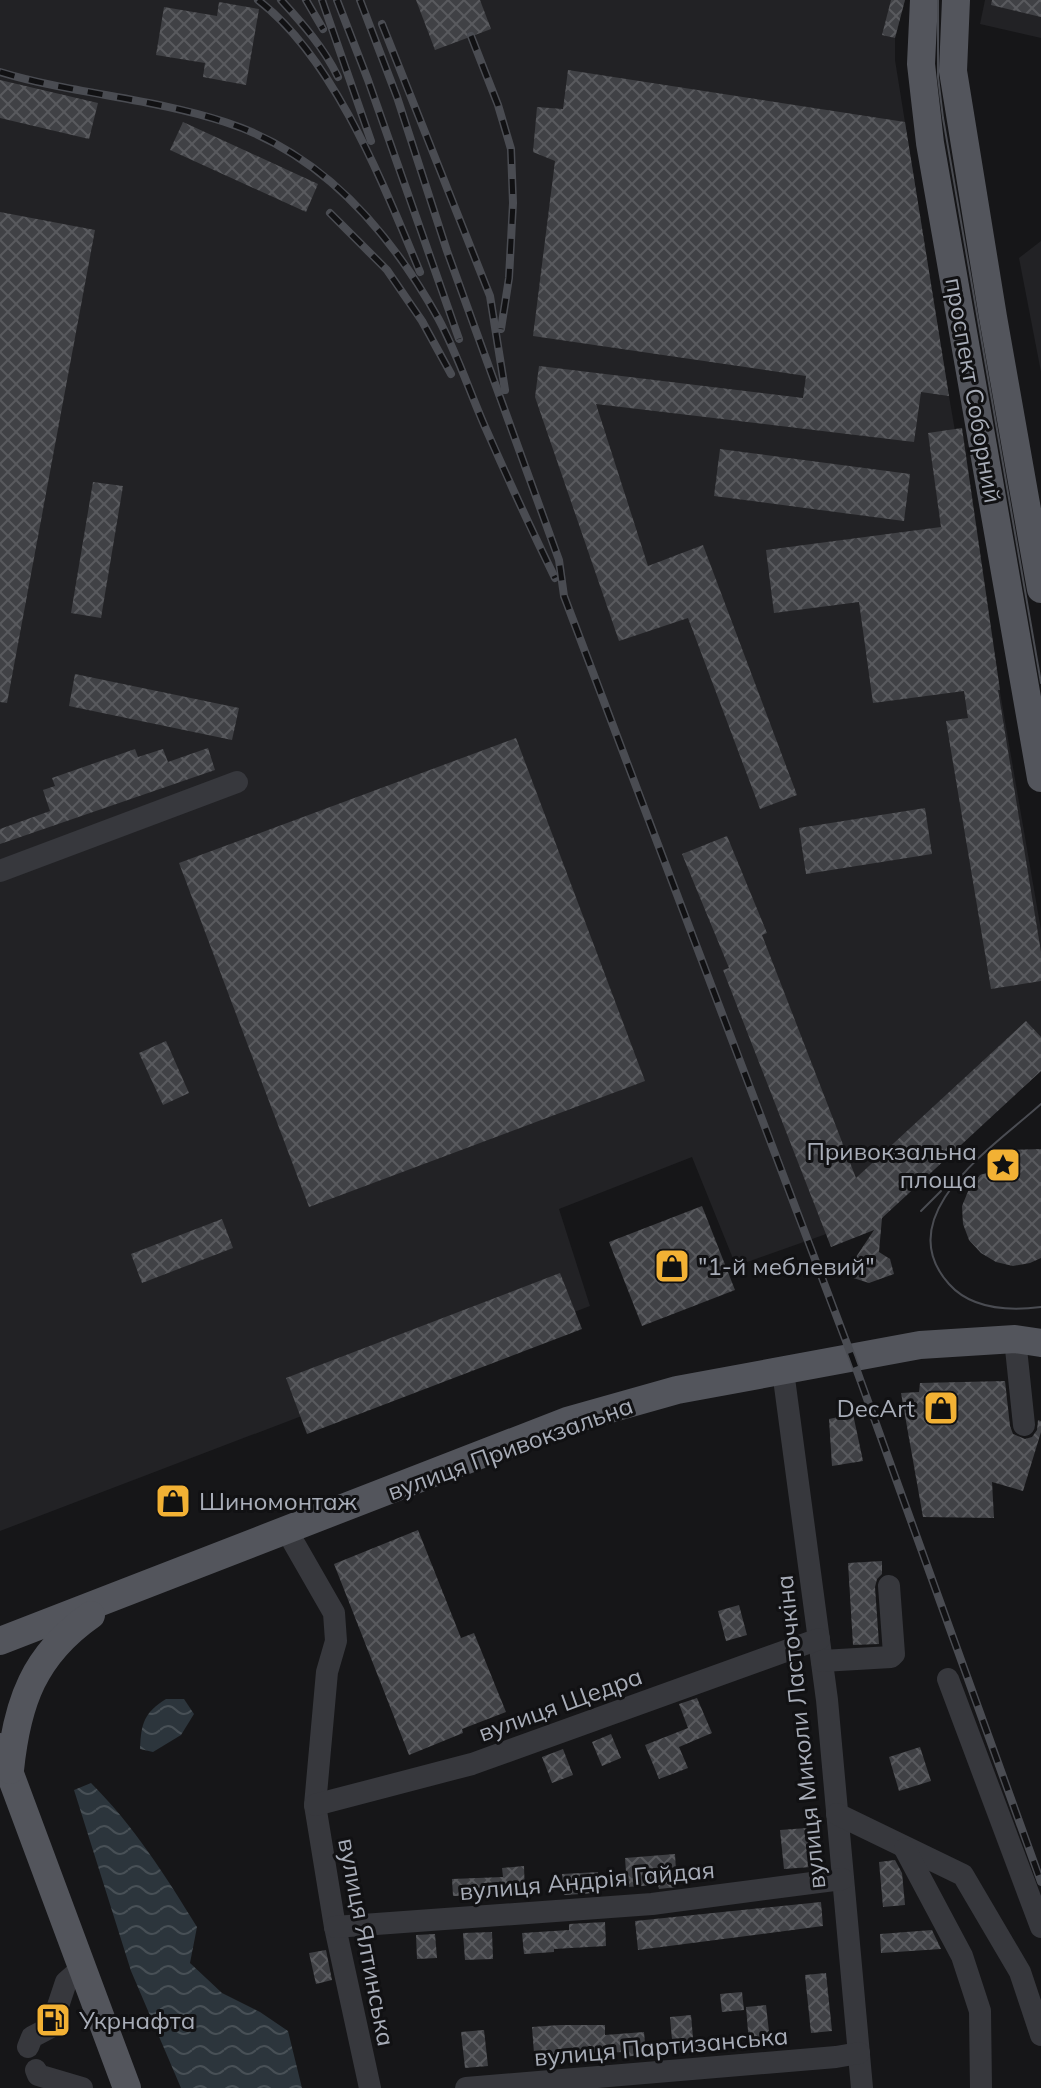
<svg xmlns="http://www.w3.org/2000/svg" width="1041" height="2088" viewBox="0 0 1041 2088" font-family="Mulish,sans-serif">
<defs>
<pattern id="water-waves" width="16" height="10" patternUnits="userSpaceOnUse" patternTransform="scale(2)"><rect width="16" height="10" fill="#2c353c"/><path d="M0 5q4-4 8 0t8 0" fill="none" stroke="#485056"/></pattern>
<pattern id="building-cross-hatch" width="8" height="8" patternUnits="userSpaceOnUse" patternTransform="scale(2)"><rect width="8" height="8" fill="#404145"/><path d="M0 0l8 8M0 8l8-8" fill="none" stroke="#595a5e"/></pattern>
</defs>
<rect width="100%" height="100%" fill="#161618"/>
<g fill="#222225">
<path d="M0 0H905L895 38V60L949 396 1041 930V1071L880 1215 736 1266 692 1157 559 1209 590 1306 0 1531Z"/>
<path d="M985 0H1041V38L980 24Z"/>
<path d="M1041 241V372L1019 258Z"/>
</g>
<g fill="url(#water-waves)">
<path d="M166 1699H184L194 1714 181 1735 153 1752 140 1749C141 1723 144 1713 166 1699Z"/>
<path d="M91 1783C134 1826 165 1875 197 1927L190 1963 222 1993 260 2012 288 2031 302 2088H181L131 1971 74 1790Z"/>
</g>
<g fill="url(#building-cross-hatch)">
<path d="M416 0H480L491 29 435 50Z"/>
<path d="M891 0H905L895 38 882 35Z"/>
<path d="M992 0H1041V17L991 5Z"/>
<path d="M219 2 259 9 246 85 203 77 205 63 156 55 164 7 217 16Z"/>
<path d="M568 70 905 122 949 396 921 392 914 442 596 404 648 566 703 545 797 795 760 809 688 618 619 641 535 397 539 366 803 398 806 376 533 336 555 161 533 152 537 107 563 109Z"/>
<path d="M0 80 98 103 89 139 0 118Z"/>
<path d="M183 122 318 184 306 212 170 150Z"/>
<path d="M0 212 95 230 7 703 0 702Z"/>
<path d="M962 428 1000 690H998L1041 952V981L991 989 946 721 968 718 964 691 873 703 859 602 774 613 766 550 941 527 928 433Z"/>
<path d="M720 449 910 474 904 521 714 496Z"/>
<path d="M93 482 123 486 101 618 71 613Z"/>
<path d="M75 674 239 708 232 740 69 706Z"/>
<path d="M516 738 645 1081 309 1207 179 863Z"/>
<path d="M208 748 215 770 0 844V829L50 811 43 790 55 786 52 778 135 749 138 757 163 749 168 762Z"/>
<path d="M925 808 932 854 806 874 799 828Z"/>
<path d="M727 836 767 933 762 935 856 1178 1026 1021 1041 1037V1071L882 1218 879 1252 890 1259 894 1274 869 1283 844 1275 874 1230 831 1247 723 970 729 968 682 854Z"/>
<path d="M166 1041 189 1093 163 1105 139 1053Z"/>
<path d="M1041 1149V1258L1030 1263 1013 1266 996 1262 981 1253 969 1240 963 1224 962 1206 969 1189 980 1175 993 1171V1166H1010V1150Z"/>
<path d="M702 1206 735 1290 642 1326 609 1242Z"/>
<path d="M222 1219 233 1248 142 1283 131 1254Z"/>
<path d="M560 1273 582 1329 307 1434 286 1378Z"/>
<path d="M1005 1381 1010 1426 1013 1434 1025 1439 1032 1437 1037 1430 1038 1420 1041 1421V1432L1023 1491 992 1482 994 1518 923 1517 901 1393 919 1392 920 1383Z"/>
<path d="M853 1414 863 1461 832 1466 829 1419Z"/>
<path d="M418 1530 461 1638 474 1633 506 1712 462 1729 463 1733 409 1755 334 1564Z"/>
<path d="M882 1561V1574L877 1579 875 1587 879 1644 853 1645 848 1563Z"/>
<path d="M739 1605 747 1635 726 1641 718 1611Z"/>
<path d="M697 1698 712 1733 679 1747 688 1768 659 1779 645 1745 688 1728 679 1704Z"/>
<path d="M611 1734 621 1758 602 1766 592 1742Z"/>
<path d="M920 1747 931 1781 899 1791 889 1757Z"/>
<path d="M563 1749 573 1775 552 1783 542 1757Z"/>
<path d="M807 1828 811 1867 784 1869 780 1830Z"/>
<path d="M675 1854 677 1887 659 1889 658 1885 627 1887 625 1858Z"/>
<path d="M895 1860 902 1873 905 1905 883 1907 879 1862Z"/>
<path d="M524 1866 525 1895 453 1896 452 1879 503 1877 502 1868Z"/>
<path d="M598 1872 599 1893 564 1895 562 1874Z"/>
<path d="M821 1902 823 1926 638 1950 635 1921Z"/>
<path d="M605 1922 606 1946 554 1949V1952L524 1954 522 1933 569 1930V1924Z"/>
<path d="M932 1930 941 1949 881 1953 880 1934Z"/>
<path d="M492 1932 493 1959 465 1960 463 1933Z"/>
<path d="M435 1934 437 1958 417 1959 416 1935Z"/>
<path d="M326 1950 332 1980 316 1984 309 1953Z"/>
<path d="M826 1973 832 2031 811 2033 805 1975Z"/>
<path d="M742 1992 744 2010 722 2012 720 1994Z"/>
<path d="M766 2005 770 2041 749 2043 746 2007Z"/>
<path d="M691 2015 694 2049 673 2051 670 2017Z"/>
<path d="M560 2025H605V2035L644 2032 646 2054 625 2057V2052L562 2054 563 2063 535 2066 532 2027Z"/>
<path d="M484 2030 488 2066 465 2068 461 2032Z"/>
</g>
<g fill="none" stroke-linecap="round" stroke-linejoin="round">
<g stroke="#37383d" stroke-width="22">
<path d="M0 871 237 782"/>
<path d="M1015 1339 1024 1425"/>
<path d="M783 1371 827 1700 862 2088"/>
<path d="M287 1531 334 1613 336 1641 327 1672 315 1805 335 1927 370 2088"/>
<path d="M822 1661 891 1657 894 1654 889 1586"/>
<path d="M948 1679 1041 1927"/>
<path d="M315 1805 472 1764 819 1639"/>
<path d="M837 1814 963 1875 1020 1972 1041 2035"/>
<path d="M905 1849 962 1956 980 2011 981 2088"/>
<path d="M335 1927 652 1904 842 1879"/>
<path d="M28 2047 32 2037 51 2027 66 1982 82 1968"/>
<path d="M36 2070 38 2075 82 2088"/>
<path d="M466 2088 836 2057 859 2053"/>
</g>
<g stroke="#53555c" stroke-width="28">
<path d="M924 0 921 64 930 143 1041 778"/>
<path d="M956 0 953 71 993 317 1041 589"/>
<path d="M0 1641 567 1421 677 1390 920 1345 1015 1339 1041 1343"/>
<path d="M0 1747 127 2088"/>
<path d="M10 1770C17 1702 34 1655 91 1615"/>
</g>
<g stroke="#4a4c52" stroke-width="2">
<path d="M938 0V77L943 118 1041 683"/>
<path d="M1041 1104C996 1145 887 1215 949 1284 972 1310 1009 1311 1041 1307"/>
<path d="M921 1211 941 1191"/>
</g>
<defs>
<g id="rail">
<path d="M258 0C335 59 383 184 420 272"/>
<path d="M281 0C303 24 324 48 338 77"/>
<path d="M306 0 323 29"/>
<path d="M322 0 371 141"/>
<path d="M337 0 368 80 459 339"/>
<path d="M360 0 397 97 447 251 559 560 564 596 852 1357 1041 1882"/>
<path d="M382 24 490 296 505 390"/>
<path d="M471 36 498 105 511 149 513 203 509 278 501 329"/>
<path d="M0 72C73 94 152 98 225 122 322 153 390 232 438 318 457 353 470 393 486 429 508 479 531 529 555 578"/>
<path d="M330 213 387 270 422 321 451 374"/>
</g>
</defs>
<use href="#rail" stroke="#4a4c52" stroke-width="8"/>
<use href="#rail" stroke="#111113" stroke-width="5" stroke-dasharray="15" stroke-linecap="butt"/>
</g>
<defs>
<symbol id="sight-square" viewBox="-11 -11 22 22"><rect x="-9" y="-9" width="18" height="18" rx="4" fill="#f2b134" stroke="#111113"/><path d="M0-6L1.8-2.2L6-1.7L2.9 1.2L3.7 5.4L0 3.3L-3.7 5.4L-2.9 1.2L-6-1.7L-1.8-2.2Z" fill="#111"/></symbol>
<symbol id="shop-square" viewBox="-11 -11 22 22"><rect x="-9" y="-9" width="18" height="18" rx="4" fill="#f2b134" stroke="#111113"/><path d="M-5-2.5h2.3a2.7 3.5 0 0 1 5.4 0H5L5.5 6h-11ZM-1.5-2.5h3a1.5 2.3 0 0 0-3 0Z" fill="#111"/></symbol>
<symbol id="fuel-square" viewBox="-11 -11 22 22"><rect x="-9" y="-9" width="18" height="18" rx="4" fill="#f2b134" stroke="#111113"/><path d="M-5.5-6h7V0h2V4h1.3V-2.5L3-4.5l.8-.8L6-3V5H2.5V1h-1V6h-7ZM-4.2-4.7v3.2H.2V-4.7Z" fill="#111"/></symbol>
</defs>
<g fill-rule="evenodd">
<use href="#sight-square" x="983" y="1145" width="40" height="40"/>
<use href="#shop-square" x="652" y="1246" width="40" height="40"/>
<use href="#shop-square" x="921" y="1388" width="40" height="40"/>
<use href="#shop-square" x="153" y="1481" width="40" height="40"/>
<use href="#fuel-square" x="33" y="2000" width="40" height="40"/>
</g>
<g text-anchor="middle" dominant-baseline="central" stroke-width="6" stroke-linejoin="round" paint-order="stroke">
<g font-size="24" fill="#a8adb8" stroke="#111113">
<text transform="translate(974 390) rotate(80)">проспект Соборний</text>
<text transform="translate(510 1448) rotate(-20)">вулиця Привокзальна</text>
<text transform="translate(560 1704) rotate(-20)">вулиця Щедра</text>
<text transform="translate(800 1732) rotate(-96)">вулиця Миколи Ласточкіна</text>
<text transform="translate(587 1880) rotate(-5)">вулиця Андрія Гайдая</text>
<text transform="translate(367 1942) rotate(79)">вулиця Ялтинська</text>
<text transform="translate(661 2046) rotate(-5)">вулиця Партизанська</text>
</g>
<g font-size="24" fill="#a8adb8" stroke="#111113" text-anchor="start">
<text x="977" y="1151" text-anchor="end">Привокзальна<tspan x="977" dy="28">площа</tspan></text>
<text x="698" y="1266">"1-й меблевий"</text>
<text x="915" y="1408" text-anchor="end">DecArt</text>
<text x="199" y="1501">Шиномонтаж</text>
<text x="79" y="2020">Укрнафта</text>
</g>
</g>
</svg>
